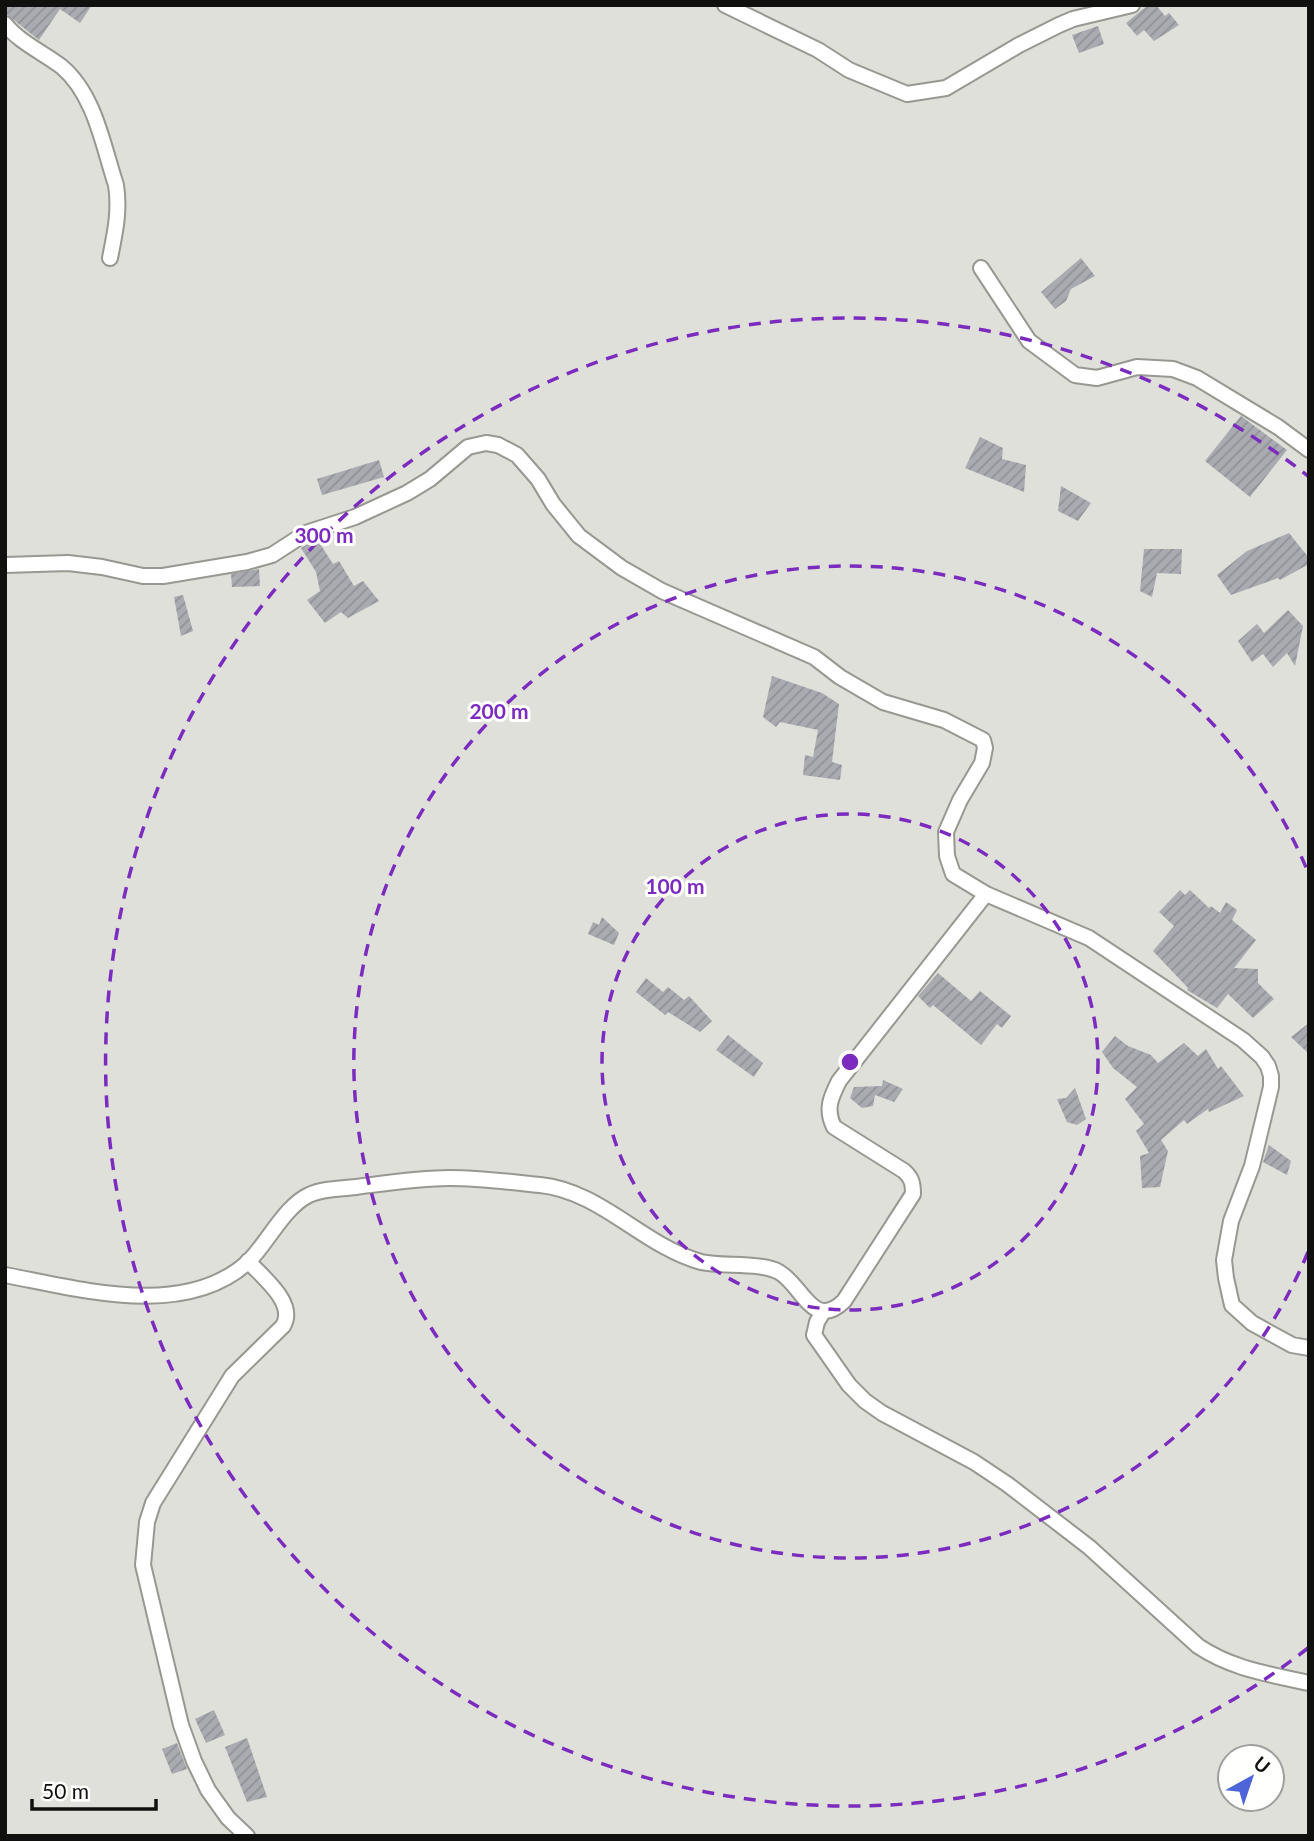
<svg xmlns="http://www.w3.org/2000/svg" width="1314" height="1841" viewBox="0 0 1314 1841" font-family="Lato,sans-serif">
<defs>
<pattern id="building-hatch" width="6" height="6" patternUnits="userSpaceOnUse" patternTransform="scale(1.75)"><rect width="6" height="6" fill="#a9abb1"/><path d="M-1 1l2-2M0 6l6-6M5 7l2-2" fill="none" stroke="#909297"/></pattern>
</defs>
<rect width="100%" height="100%" fill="#dfe0d9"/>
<g fill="url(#building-hatch)">
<path d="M5 5H92L80 23 60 9 39 40 5 13Z"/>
<path d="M1148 5H1156L1165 16 1169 13 1179 25 1154 41 1144 30 1137 36 1126 23Z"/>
<path d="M1098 26 1104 44 1079 53 1072 35Z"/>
<path d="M1081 258 1095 276 1071 289 1066 301 1055 309 1041 292Z"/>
<path d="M1241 416 1287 450 1250 497 1205 461Z"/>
<path d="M980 437 1003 448 1002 459 1026 465 1024 492 965 468Z"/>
<path d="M379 460 384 477 322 495 317 479Z"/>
<path d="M1061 486 1091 503 1078 521 1058 511Z"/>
<path d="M1289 533 1309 558V564L1280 580 1278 578 1231 595 1217 575 1247 551Z"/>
<path d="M317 539 333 564 339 561 354 586 363 581 379 601 348 618 341 612 325 623 307 600 320 591 316 572 301 548Z"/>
<path d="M1144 549H1182L1181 574 1157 573 1152 597 1140 591Z"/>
<path d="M259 569 260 586 232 587 231 574Z"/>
<path d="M183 595 193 631 181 636 174 597Z"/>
<path d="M1288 610 1303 626 1295 666 1287 653 1273 667 1263 654 1252 662 1238 641 1257 624 1264 633Z"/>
<path d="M772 676 822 693 839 704 832 762 842 765 840 780 803 775 805 755 813 757 818 730 780 722 776 727 763 717Z"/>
<path d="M1180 890 1185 895 1190 890 1209 908 1211 906 1220 913 1226 902 1237 910 1232 920 1256 940 1234 968 1258 969V983L1274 999 1253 1018 1228 994 1217 1008 1187 990 1188 988 1153 951 1174 926 1159 912Z"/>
<path d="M602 917 619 933 614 945 588 934 593 922 599 925Z"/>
<path d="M938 973 971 1001 980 991 1011 1016 1002 1028 997 1024 981 1045 933 1005 930 1008 918 996Z"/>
<path d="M646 978 663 992 668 987 684 1000 689 996 712 1021 700 1032 668 1012 665 1015 636 992Z"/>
<path d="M1309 1023V1054L1291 1037Z"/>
<path d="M728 1035 763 1063 754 1077 716 1050Z"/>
<path d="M1115 1036 1128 1046 1151 1055 1158 1063 1184 1043 1198 1056 1206 1049 1218 1069 1221 1066 1244 1096 1209 1112 1208 1109 1187 1124 1184 1120 1161 1140 1168 1151 1160 1187 1142 1188 1140 1156 1149 1153 1136 1131 1144 1124 1125 1099 1137 1087 1113 1068 1102 1052Z"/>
<path d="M883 1080 903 1089 894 1102 875 1095 873 1106 862 1108 850 1098 854 1087 882 1086Z"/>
<path d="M1075 1088 1086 1119 1077 1125 1067 1122 1057 1099 1066 1098Z"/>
<path d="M1269 1145 1291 1161 1287 1175 1263 1162Z"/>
<path d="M214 1710 225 1735 206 1743 195 1719Z"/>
<path d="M247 1738 267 1797 247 1802 225 1747Z"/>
<path d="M177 1743 187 1769 172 1774 162 1749Z"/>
</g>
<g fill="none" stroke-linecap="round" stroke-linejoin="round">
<defs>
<g id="minor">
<path d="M725 5 818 50 849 70 907 94 946 88 1019 45 1059 25 1073 19 1132 5"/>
<path d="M5 24C19 42 44 53 62 67 95 95 103 146 116 185 120 211 115 233 110 258"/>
<path d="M981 268 1029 341 1075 375 1097 378 1137 367 1173 369 1197 378 1278 427 1309 450"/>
<path d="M5 565 68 563 102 567 143 576H163L247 562 272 555 306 533 355 517 407 493 430 479 468 447 486 443 498 445 517 455 538 479 553 504 579 536 622 568 662 591 814 657 840 677 883 702 944 720 983 740 985 748 982 763 960 800 946 832 947 856 953 874 986 894 1089 938 1243 1040 1262 1057 1268 1066 1271 1076V1087L1252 1166 1231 1221 1224 1260 1226 1278 1232 1305 1252 1323 1292 1345 1309 1348"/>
<path d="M5 1275C80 1289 186 1320 249 1261 268 1242 285 1206 309 1195 323 1188 341 1189 356 1187 387 1183 419 1178 450 1178 480 1178 511 1182 540 1185 601 1191 643 1246 701 1262 722 1267 761 1262 779 1272 803 1286 813 1331 844 1301L913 1194C913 1184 912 1178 904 1171L834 1127C825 1109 831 1097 839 1081L986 894"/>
<path d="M823 1312 817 1322 814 1335 849 1385 865 1401 882 1413 974 1462 1007 1484 1089 1547 1198 1646C1232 1669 1269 1674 1309 1683"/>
<path d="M247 1836 228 1818 208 1790 194 1761 181 1725 143 1565 147 1522 153 1503 232 1376 283 1326C297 1303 262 1277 248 1261"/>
</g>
</defs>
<use href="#minor" stroke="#979891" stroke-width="18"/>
<use href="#minor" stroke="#fff" stroke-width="14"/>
</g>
<g fill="none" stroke="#7b2cbf" stroke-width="3.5" stroke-dasharray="12 9">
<circle cx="850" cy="1062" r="248"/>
<path d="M1308 1252A496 496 0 1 1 1308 872"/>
<path d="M1308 1648A744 744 0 1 1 1308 476"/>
</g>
<circle cx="850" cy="1062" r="10" fill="#7b2cbf" stroke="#fffffe" stroke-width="3.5"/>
<g font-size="21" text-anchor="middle" font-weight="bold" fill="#7b2cbf" stroke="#fffffe" stroke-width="6" stroke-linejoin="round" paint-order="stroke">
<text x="324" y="543">300 m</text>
<text x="499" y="719">200 m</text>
<text x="675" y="894">100 m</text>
</g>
<rect width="1314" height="1841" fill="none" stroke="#10100e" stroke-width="14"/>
<g transform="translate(1251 1778) rotate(40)"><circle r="33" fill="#fffffe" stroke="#9f9f9e" stroke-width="2"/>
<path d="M0-5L12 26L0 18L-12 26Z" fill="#4e64d9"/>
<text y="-10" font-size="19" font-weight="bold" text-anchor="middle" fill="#10100e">U</text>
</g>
<path d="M32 1799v10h124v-10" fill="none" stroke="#10100e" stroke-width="3.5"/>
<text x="42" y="1799" font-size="21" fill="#10100e" stroke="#fffffe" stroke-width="5" paint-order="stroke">50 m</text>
</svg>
